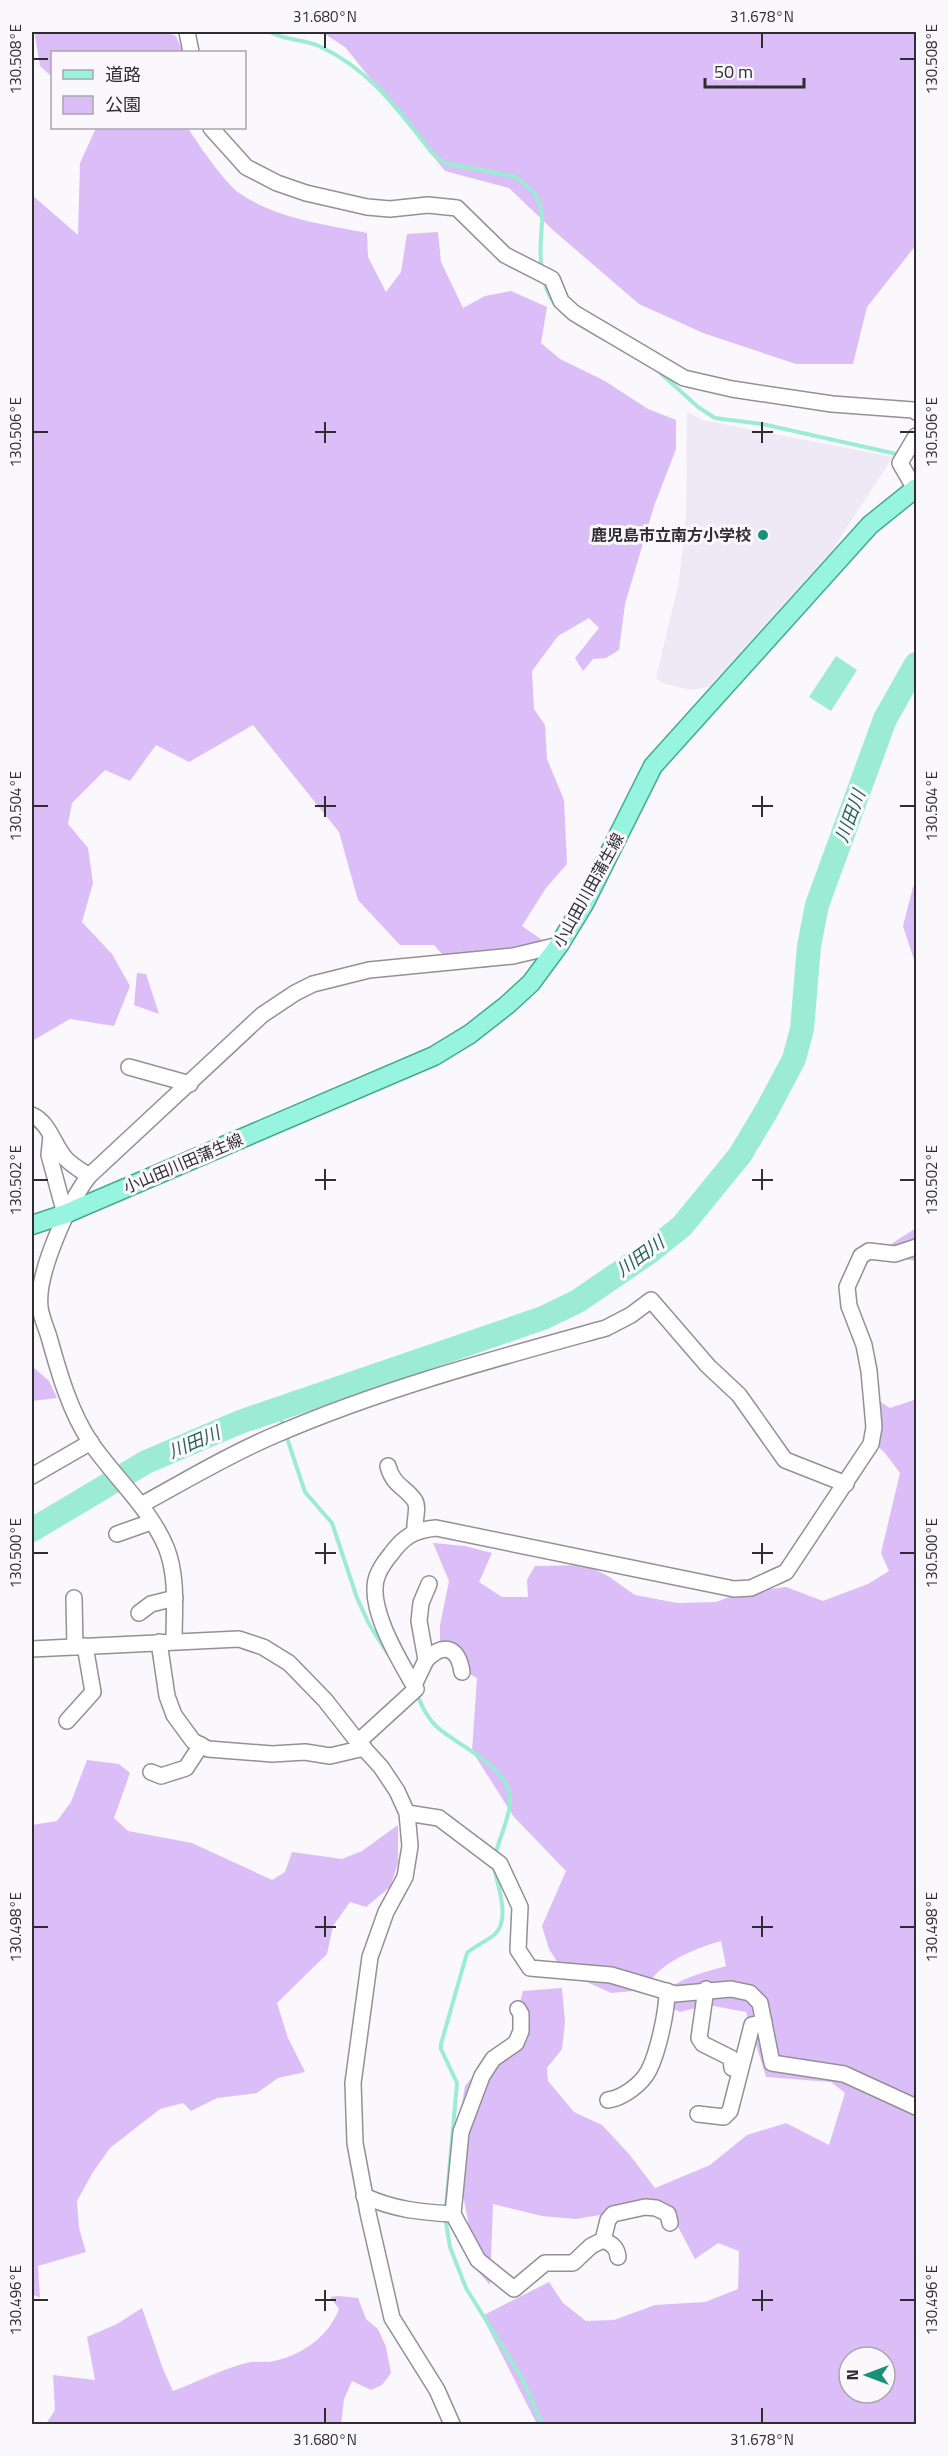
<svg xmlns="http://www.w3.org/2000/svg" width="948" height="2456" viewBox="0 0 948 2456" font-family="'Titillium Web','Noto Sans JP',sans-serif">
<rect width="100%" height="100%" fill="#faf7fd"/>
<path fill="#efe9f6" d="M687 412 703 420 893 457 831 552 709 687 690 690 662 683 656 678 679 581 686 517Z"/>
<g fill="#dbbef7" fill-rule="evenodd">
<path d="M37 32H166L176 36 183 52H52V77L40 66 35 36Z"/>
<path d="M322 32H916V245L867 307 853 364H796L703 333 639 304 554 231 509 188 445 171 345 47Z"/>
<path d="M96 128H188C198 144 224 182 239 193 277 219 323 224 367 233L368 257 386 292 401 272 407 234 438 232 441 262 463 308 485 296 511 291 547 307 541 343 560 359 605 381 648 409 676 420V449L654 506 625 604 619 650 606 658 593 659 583 671 575 658 599 628 589 618 558 636 532 671 534 709 545 725 547 759 564 800 567 864 546 888 522 926 545 942 520 959 485 968H454L434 945H400L358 900 339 832 253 725 189 762 156 745 130 781 105 770 72 803 68 824 88 848 93 883 82 922 112 954 130 986 114 1026 70 1019 32 1041V195L78 235 80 163Z"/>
<path d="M916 884V966L903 926 913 887Z"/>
<path d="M137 973 146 974 159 1014 134 1005Z"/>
<path d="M916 1228V1261L880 1255 888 1246Z"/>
<path d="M32 1366 49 1381 57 1398 32 1401Z"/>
<path d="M914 1400 916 1405V2424H537L482 2316 549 2282 563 2303 586 2321 614 2320 655 2305 705 2302 738 2289 739 2251 718 2243 695 2259 666 2204 576 2219 542 2216 493 2204 490 2285 472 2264 470 2231 461 2185 458 2127 465 2086 491 2055 510 2040 523 1991 562 1988 565 2022 562 2049 547 2068 548 2081 574 2112 602 2125 629 2154 655 2188 710 2165 747 2135 786 2123 829 2145 845 2093 831 2082 766 2077 746 2012 708 2005 680 2012 657 2001C674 1978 700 1974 726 1966L721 1941C693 1949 658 1963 644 1990L611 1993 563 1971 549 1949 542 1926 566 1871 514 1817 472 1751 477 1678 453 1665 440 1653V1625L449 1581 433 1543 465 1546 492 1553 479 1582 502 1597H528L527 1580 535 1566 586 1565 608 1576 635 1595 677 1603 716 1602 742 1592 786 1587 823 1601 868 1584 889 1571 881 1553 900 1473 885 1453 868 1437 879 1401 890 1408ZM849 2357H885V2393H849Z"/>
<path d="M87 1760 119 1764 130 1773 114 1818 128 1831 192 1843 272 1880 285 1872 292 1852 342 1859 362 1851 398 1825V1863L390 1887 366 1907 350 1902 333 1926 327 1954 277 2003 288 2038 305 2072 278 2078 257 2093 217 2098 191 2111 183 2103 160 2109 110 2148 93 2172 77 2201 79 2228 86 2252 38 2266 40 2298 32 2294V1825L57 1821 71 1802Z"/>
<path d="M339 2296 358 2298 366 2319 378 2329 386 2347 391 2373 382 2385 371 2390 352 2381 344 2399 341 2424H46L55 2410 53 2375 95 2380 87 2337 117 2324 142 2308 163 2369 173 2391C197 2382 226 2367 251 2362 259 2361 267 2363 274 2361 302 2355 329 2336 339 2309L330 2297Z"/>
</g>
<path fill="#9cecd4" d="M836 656 857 670 831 711 809 697Z"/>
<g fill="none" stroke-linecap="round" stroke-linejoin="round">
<g stroke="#9cecd4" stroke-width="4">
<path d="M270 32C284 40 303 39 319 46 371 70 399 111 433 154L444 163 512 176C560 202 534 228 542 270"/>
<path d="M544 280C550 312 578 324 604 339"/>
<path d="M655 368 698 407 715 418 762 424 901 455"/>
<path d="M277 1409 284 1427"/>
<path d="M286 1435 305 1492 332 1523 357 1598 369 1624 388 1654"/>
<path d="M419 1699C423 1709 428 1718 436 1726 458 1747 512 1766 510 1803 509 1818 500 1837 496 1852"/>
<path d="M446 2207 457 2083 441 2049V2044L467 1953C475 1946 485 1942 494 1935 511 1921 498 1886 494 1868"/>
<path d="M446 2223 450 2247 466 2288 523 2380 542 2424"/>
</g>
<path stroke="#9cecd4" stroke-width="24" d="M32 1530 146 1462 240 1422 543 1318 578 1301 651 1251 682 1226 740 1155 767 1110 794 1059 802 1029 809 946 817 905 885 719 916 664"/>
<defs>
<g id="minor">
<path d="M187 32 191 52"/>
<path d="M211 128 246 167 277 183 306 193 367 207 390 209 428 205 457 208 505 255 552 279 561 301 574 313 684 378 732 389 832 404 913 410 916 412"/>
<path d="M915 489 900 463 916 436"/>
<path d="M129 1067 190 1084"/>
<path d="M32 1115C50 1123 53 1145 66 1159 73 1166 82 1171 89 1176"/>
<path d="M51 1136 49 1155 65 1214"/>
<path d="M388 1466C393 1486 406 1487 415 1501 419 1508 414 1521 415 1530"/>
<path d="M32 1476 91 1442"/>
<path d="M141 1505C185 1481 228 1455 275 1435 381 1389 494 1359 606 1328L631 1315 651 1300 708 1366 739 1395 785 1460 846 1484"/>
<path d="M117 1534 151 1522"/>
<path d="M74 1598 75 1647"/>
<path d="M139 1613 151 1604 175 1598"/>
<path d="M174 1641C174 1609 178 1577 166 1547 149 1507 115 1478 91 1443 70 1412 59 1373 49 1337 46 1327 41 1317 40 1307 36 1274 69 1202 89 1176L262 1015 295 993 313 984 369 970 513 956 559 945"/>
<path d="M159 1642 167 1696 174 1715 193 1741 208 1749 272 1754 305 1752 330 1756 364 1748"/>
<path d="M32 1649 239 1639 263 1647 289 1663 325 1700 358 1742 381 1767 397 1791 407 1813 410 1846 405 1877 386 1912 370 1957 353 2083 355 2143 368 2213 392 2318 437 2390 452 2424"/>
<path d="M426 1660C444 1642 458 1647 462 1672"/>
<path d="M414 1685 426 1660 419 1621 421 1603 429 1584"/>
<path d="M67 1721 93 1692 85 1646"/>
<path d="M358 1742 416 1689C401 1663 364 1604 378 1574 381 1567 386 1560 391 1554 404 1536 415 1530 436 1528L734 1589 751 1588 786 1572 871 1444 874 1427 869 1371 864 1345 849 1306 847 1287 861 1256 869 1251 895 1254 916 1247"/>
<path d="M151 1772 161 1776 186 1768 201 1745"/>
<path d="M407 1813 439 1818 500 1864 520 1907 518 1950 530 1968 611 1975 675 1994 731 1989 750 1993 760 2003 772 2063 844 2074 916 2107"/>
<path d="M706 1989 699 2038 703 2044 731 2058 732 2068"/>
<path d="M608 2100C623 2098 642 2084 649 2070 658 2052 667 2012 667 1991"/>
<path d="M698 2114 724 2117 730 2111 752 2025 764 2023"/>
<path d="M364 2196C396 2210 419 2212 453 2214L478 2260 514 2289 545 2263H573L591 2246 603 2240 608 2220 613 2214 645 2207 656 2208 668 2214 670 2223"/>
<path d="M453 2214 461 2132 482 2076 493 2059 516 2043 521 2031V2014L518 2009"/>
<path d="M603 2240C612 2244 617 2247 618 2257"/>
</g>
<path id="major" d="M32 1225 65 1214 434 1056 470 1034 507 1005 531 983 559 945 584 904 653 766 870 525 916 488"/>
</defs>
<use href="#minor" stroke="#939096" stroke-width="18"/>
<use href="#major" stroke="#46aa93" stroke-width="21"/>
<use href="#minor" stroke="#fff" stroke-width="15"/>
<use href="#major" stroke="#97f4de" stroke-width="18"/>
</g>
<path fill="none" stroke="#2f2d30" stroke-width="2" d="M325 33V48M762 33V48M33 59H48M900 59H915M325 422V443M762 422V443M33 432H48M315 432H336M752 432H773M900 432H915M325 796V817M762 796V817M33 806H48M315 806H336M752 806H773M900 806H915M325 1169V1190M762 1169V1190M33 1180H48M315 1180H336M752 1180H773M900 1180H915M325 1543V1564M762 1543V1564M33 1553H48M315 1553H336M752 1553H773M900 1553H915M325 1916V1937M762 1916V1937M33 1927H48M315 1927H336M752 1927H773M900 1927H915M325 2290V2311M762 2290V2311M33 2300H48M315 2300H336M752 2300H773M900 2300H915M325 2408V2423M762 2408V2423"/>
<circle fill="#179278" stroke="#faf7fd" stroke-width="2" cx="763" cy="535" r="6"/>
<g text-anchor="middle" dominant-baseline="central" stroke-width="6" stroke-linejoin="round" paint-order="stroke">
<g font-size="16" font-weight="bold" fill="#2f2d30" stroke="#faf7fd" text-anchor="end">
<text x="751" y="535">鹿児島市立南方小学校</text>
</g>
<g font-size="16" fill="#2f2d30" stroke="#faf7fd">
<text transform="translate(588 890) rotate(-61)">小山田川田蒲生線</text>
<text transform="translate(183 1163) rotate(-23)">小山田川田蒲生線</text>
</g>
<g font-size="18" font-style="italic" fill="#256454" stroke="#faf7fd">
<text transform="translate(850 816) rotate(-70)">川田川</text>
<text transform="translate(640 1256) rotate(-36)">川田川</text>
<text transform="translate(194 1442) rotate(-23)">川田川</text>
</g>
</g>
<rect width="948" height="2456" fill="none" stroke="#faf7fd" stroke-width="66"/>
<rect x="51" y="51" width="195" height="78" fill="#faf7fd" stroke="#a9a6ab" stroke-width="1.5"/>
<rect x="63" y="70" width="30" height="9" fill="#97f4de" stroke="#a9a6ab" stroke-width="1.5"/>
<text x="105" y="81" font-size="18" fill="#2f2d30">道路</text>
<rect x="63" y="96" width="30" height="18" fill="#dbbef7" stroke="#a9a6ab" stroke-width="1.5"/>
<text x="105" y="111" font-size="18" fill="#2f2d30">公園</text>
<g transform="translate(867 2375) rotate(270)"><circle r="28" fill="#faf7fd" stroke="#a9a6ab" stroke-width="1.5"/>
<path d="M0-4.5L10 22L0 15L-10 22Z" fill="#179278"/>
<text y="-9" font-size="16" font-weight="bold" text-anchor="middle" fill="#2f2d30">N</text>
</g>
<path d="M705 78v9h99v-9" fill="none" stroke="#2f2d30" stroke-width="3"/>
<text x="714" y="78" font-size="18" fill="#2f2d30" stroke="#faf7fd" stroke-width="4.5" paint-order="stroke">50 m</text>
<rect x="33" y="33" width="882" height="2390" fill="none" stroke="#2f2d30" stroke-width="2"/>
<g font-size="15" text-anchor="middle" fill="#2f2d30">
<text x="325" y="22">31.680°N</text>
<text x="762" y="22">31.678°N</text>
<text transform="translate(932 59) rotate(-90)" y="5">130.508°E</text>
<text transform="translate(16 59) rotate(-90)" y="5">130.508°E</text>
<text transform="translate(932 432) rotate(-90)" y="5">130.506°E</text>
<text transform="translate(16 432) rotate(-90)" y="5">130.506°E</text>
<text transform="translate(932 806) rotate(-90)" y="5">130.504°E</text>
<text transform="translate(16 806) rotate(-90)" y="5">130.504°E</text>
<text transform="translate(932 1180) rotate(-90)" y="5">130.502°E</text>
<text transform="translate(16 1180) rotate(-90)" y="5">130.502°E</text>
<text transform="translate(16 1553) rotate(-90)" y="5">130.500°E</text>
<text transform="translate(932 1553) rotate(-90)" y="5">130.500°E</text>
<text transform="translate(932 1927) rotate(-90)" y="5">130.498°E</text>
<text transform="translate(16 1927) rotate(-90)" y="5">130.498°E</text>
<text transform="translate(932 2300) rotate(-90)" y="5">130.496°E</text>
<text transform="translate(16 2300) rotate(-90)" y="5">130.496°E</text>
<text x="325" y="2445">31.680°N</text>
<text x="762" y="2445">31.678°N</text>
</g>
</svg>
